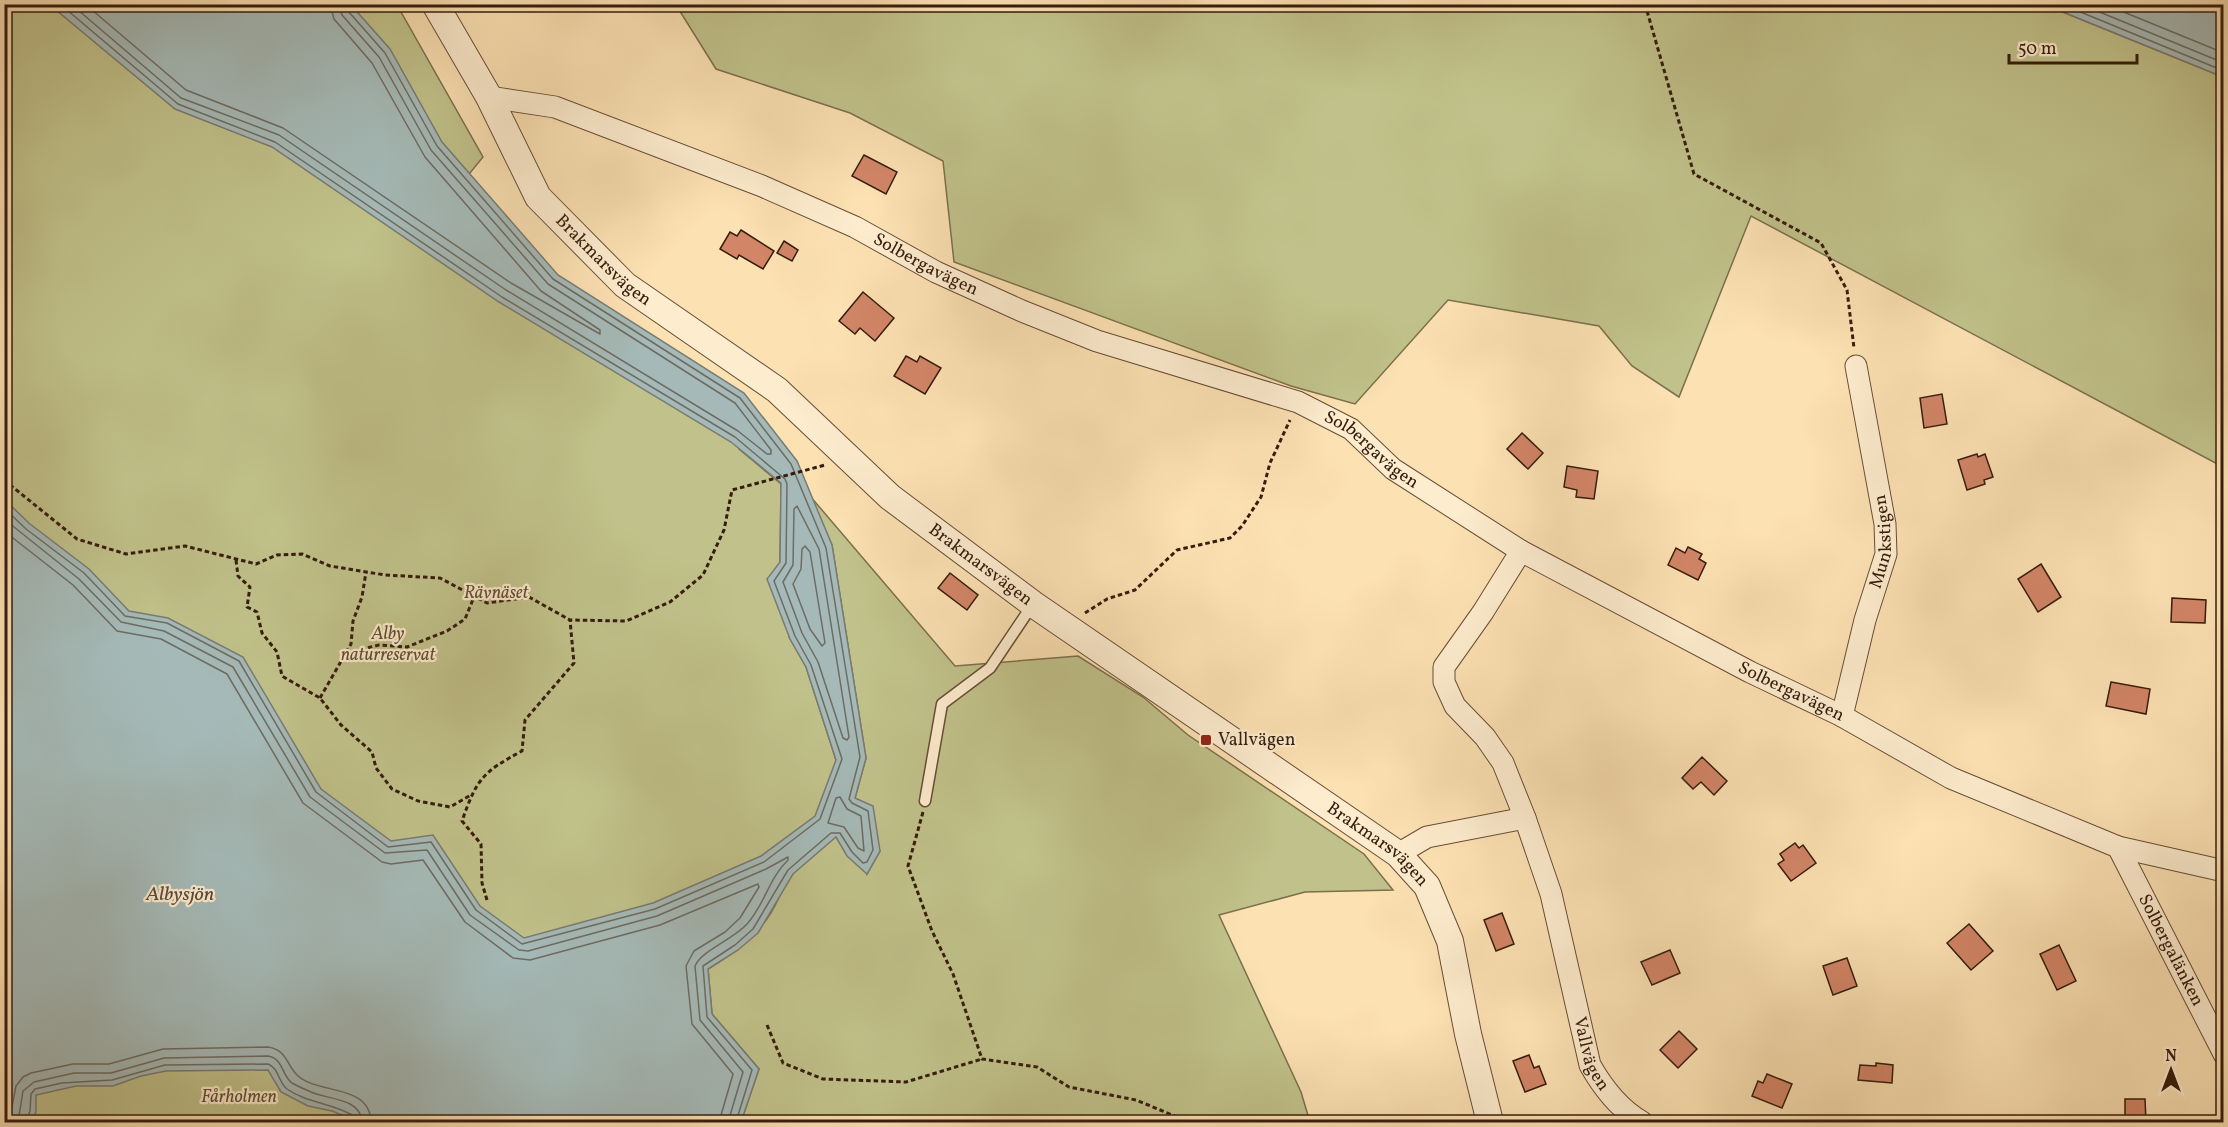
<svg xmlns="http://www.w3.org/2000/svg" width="2228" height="1127" viewBox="0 0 2228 1127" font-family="Vollkorn,serif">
<rect width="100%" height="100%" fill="#fce1b3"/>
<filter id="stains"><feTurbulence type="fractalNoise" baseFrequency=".00333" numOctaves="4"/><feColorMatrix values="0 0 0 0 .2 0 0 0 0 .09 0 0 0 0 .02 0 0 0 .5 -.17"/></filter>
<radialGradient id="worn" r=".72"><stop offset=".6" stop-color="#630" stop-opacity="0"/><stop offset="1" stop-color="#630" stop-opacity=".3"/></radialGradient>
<g fill="#c1c28b" stroke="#7c6f4c" stroke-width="1.5">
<path d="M5 5H397L483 157 435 216 730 409 739 449 781 484 780 562 789 637 806 667 836 760 867 874 880 851 855 798 866 758 832 545 810 496 955 666 1078 656 1143 697 1188 735 1364 854 1393 890 1305 892 1219 915 1301 1092 1310 1122H741L759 1069 712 1014 708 969C739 950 765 931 779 897L590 972 594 1122H5Z"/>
<path d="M676 5H2052L2058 10 2223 77V467L1751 216 1679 397 1632 366 1599 326 1448 300 1355 404 1291 386 954 262 943 161 850 113 716 69Z"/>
</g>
<g fill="#a5bab8" stroke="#797b74" stroke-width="1.5">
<path d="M50 5H351L390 49 442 142 558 275 744 393 797 461 832 545 866 758 855 798 873 806 880 851 867 874 847 856 836 837 793 874 758 933 738 950 708 969 712 1014 759 1069 741 1122H359L332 1111 308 1106 281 1092 268 1070 166 1071 141 1076 113 1086H76L36 1095V1112L31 1122H5V500L30 524 89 569 129 611 168 618 243 657 321 789 391 841 433 835 480 906 524 938 653 903 761 856 815 816 836 760 806 667 790 639 767 579 780 562 781 483 731 442 499 302 272 147 175 109Z"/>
<path d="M2052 5H2223V77L2058 10Z"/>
</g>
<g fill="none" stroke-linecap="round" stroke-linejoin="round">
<g stroke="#6e6b62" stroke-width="1.5">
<path d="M71 4 181 98 279 135 506 290 738 431 767 454H771V450L735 403 548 284 431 150 379 57 342 15 339 4"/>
<path d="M85 4 186 90 283 128 511 283 600 334V330L541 291 425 157 372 63 334 19 330 4"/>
<path d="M346 4 348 11 385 53 437 146 553 279 740 398 791 464 826 548 860 757 849 799 852 803 868 811 873 850 867 862 863 863 852 852 840 833H831L788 870 753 929 735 945 703 966 707 1017 752 1070 736 1122"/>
<path d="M2061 4 2224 71"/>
<path d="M2080 4 2224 63"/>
<path d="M2104 4 2224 53"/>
<path d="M797 506 819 549 849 737 847 740 843 738 818 662 802 633 783 582 793 565 794 509Z"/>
<path d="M4 508 26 529 84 573 125 616 167 623 239 661 316 792 388 847 431 842 476 910 522 944 655 909 764 862 820 819 842 759 811 665 795 636 774 581 786 563 787 484 785 479 735 437 502 297 275 142 178 104 60 4"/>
<path d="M4 519 79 579 121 622 164 631 233 667 310 797 385 853 427 850 470 915 519 950 528 951 657 916 766 869 788 857V860C769 878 764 906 747 924 734 939 702 950 695 966L700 1020 743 1072 728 1122"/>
<path d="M4 531 73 585 117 631 161 639 227 674 303 803 382 862 391 864 423 860 465 922 513 958 530 960 660 925 758 884 759 887 740 918 725 932 694 951 686 966 692 1024 733 1074 719 1122"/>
<path d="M805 546 810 552 825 643 822 646 810 629 793 584 801 569 802 549Z"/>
<path d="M840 797 847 809 861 816 864 851 858 848 844 827 828 823 836 798Z"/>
<path d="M9 1122 16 1086 23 1077 31 1073 73 1064H109L163 1049 268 1047C287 1050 286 1064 297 1075 317 1095 370 1083 371 1122"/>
<path d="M18 1122 23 1091 34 1082 74 1073H111L164 1058 268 1056C284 1059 281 1075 292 1083 297 1086 304 1089 309 1091 326 1100 361 1097 362 1122"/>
<path d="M26 1122 30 1111 31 1094 35 1089 62 1083 112 1080 165 1065 268 1064C279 1068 278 1082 287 1089 307 1103 332 1103 352 1115L354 1122"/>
</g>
</g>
<g fill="#d28567" stroke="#361c0d" stroke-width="1.5">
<path d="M864 155 897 172 886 194 852 176Z"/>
<path d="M741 230 774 251 763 269 739 255 737 259 720 249 730 232 737 236Z"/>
<path d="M784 241 798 250 792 261 777 253Z"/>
<path d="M863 292 894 318 875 341 860 328 855 334 839 321Z"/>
<path d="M906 356 917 362 920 356 941 368 925 394 894 376Z"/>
<path d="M1942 394 1947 424 1924 428 1920 398Z"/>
<path d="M1522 433 1543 453 1528 469 1507 449Z"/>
<path d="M1977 454 1978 457 1985 454 1993 477 1984 480 1985 484 1967 490 1958 460Z"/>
<path d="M1567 466 1598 471 1594 499 1576 497 1577 490 1564 487Z"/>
<path d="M1688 547 1702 554 1699 559 1706 563 1698 580 1668 565 1676 548 1685 553Z"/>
<path d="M2041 564 2061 597 2038 612 2018 579Z"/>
<path d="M950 573 978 595 967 610 938 588Z"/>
<path d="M2172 598 2206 600 2205 623 2171 622Z"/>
<path d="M2111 682 2150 689 2146 714 2106 706Z"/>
<path d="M1702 757 1727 781 1714 795 1701 782 1693 789 1682 778Z"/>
<path d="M1795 843 1799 848 1803 845 1816 863 1791 881 1778 864 1784 860 1780 854Z"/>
<path d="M1502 913 1514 944 1496 951 1484 920Z"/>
<path d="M1969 924 1993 951 1971 970 1947 943Z"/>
<path d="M2059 945 2076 981 2057 990 2040 954Z"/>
<path d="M1670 950 1680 973 1652 985 1641 962Z"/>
<path d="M1847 958 1857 986 1833 995 1823 966Z"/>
<path d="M1679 1031 1697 1049 1678 1068 1660 1050Z"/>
<path d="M1529 1055 1534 1068 1539 1066 1546 1084 1525 1092 1513 1061Z"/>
<path d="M1876 1063 1893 1065 1892 1083 1858 1080 1860 1065 1876 1066Z"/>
<path d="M1767 1074 1792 1084 1782 1108 1752 1096 1758 1081 1763 1083Z"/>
<path d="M2125 1099H2145L2146 1122H2125Z"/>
</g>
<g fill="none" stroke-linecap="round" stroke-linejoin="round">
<defs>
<path id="service" d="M925 801 942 704 990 668 1033 604"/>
<g id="minor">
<path id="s1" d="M489 97 555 107 762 186 855 227 936 272 1022 311 1097 341 1298 402 1351 429 1393 469 1521 551 1750 672 1842 716 1951 778 2118 847 2224 871"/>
<path id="s2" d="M1521 551 1483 612 1444 667V682L1455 706 1485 737 1503 763 1525 818 1551 894 1590 1065C1603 1088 1619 1109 1642 1122"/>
<path id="s3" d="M1842 716 1865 620 1886 554 1885 524 1856 366"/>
<path id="s4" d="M2118 847 2224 1054"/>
<path d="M1398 854 1427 837 1525 818"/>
</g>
<g id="tertiary">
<path id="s5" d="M435 4 489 97 538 197 625 285 777 390 890 497 1033 604 1398 854 1427 886 1450 941 1468 1034 1490 1122"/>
</g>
</defs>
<use href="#service" stroke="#684d36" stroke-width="13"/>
<use href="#minor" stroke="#684d36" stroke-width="23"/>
<use href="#tertiary" stroke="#684d36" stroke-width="28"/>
<g stroke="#361c0d" stroke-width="3" stroke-dasharray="4.5 3" stroke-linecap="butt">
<path d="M1645 4 1694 174 1821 243 1847 290 1854 348"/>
<path d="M4 480 77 539 126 554 185 546 256 564 277 555 302 554 330 566 385 575 440 578 487 603 529 597 570 620 626 621 670 602 703 575 724 530 732 490 825 465"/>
<path d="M236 560 238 576 250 587 247 607 257 612 262 633 277 652 282 676 320 698 341 725 372 752 376 768 392 789 418 801 450 807 471 795"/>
<path d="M1085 613 1107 599 1135 590 1177 550 1230 538 1242 526 1261 497 1270 463 1290 420"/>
<path d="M346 653 379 645 407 647 447 631 465 619 474 597"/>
<path d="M320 698 351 644 353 621 362 597 366 572"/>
<path d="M923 812 908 866 932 931 953 974 982 1059 1037 1067 1069 1087 1136 1100 1189 1122"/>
<path d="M487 900 482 883 481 844 462 821C477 778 483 772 522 751L525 720 574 663 570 620"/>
<path d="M767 1025 783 1063 823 1079 906 1082 982 1059"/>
</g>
<use href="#service" stroke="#fdecce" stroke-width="10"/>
<use href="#minor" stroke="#fdecce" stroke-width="21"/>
<use href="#tertiary" stroke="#fdecce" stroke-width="26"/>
</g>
<rect fill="#8f2418" stroke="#fdecce" stroke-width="2" x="1200" y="734" width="12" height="12" rx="3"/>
<g text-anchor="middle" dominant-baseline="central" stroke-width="4.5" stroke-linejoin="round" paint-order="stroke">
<g font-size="18" fill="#361c0d" stroke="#fdecce">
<text stroke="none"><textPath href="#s5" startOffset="310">Brakmarsvägen</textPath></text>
<text stroke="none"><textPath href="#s1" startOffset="470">Solbergavägen</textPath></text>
<text stroke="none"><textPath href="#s1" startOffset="956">Solbergavägen</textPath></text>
<text stroke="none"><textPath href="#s3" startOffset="180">Munkstigen</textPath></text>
<text stroke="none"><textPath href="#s5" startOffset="796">Brakmarsvägen</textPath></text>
<text stroke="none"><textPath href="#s1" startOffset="1442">Solbergavägen</textPath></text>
<text stroke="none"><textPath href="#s5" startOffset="1282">Brakmarsvägen</textPath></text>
<text stroke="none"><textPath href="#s4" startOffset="116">Solbergalänken</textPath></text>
<text stroke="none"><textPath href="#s2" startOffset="560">Vallvägen</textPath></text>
</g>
<g font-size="18" font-style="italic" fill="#604e33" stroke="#fdecce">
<text x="496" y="593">Rävnäset</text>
<text x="388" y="634">Alby<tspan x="388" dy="21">naturreservat</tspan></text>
<text x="239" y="1097">Fårholmen</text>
</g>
<g font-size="18" fill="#361c0d" stroke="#fdecce" text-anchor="start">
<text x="1218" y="740">Vallvägen</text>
</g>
<g font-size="20" font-style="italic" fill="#574b40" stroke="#fdecce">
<text x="180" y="895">Albysjön</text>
</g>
</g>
<rect width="2228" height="1127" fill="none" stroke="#fce1b3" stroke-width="24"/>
<rect x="6" y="6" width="2216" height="1115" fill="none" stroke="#361c0d" stroke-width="3"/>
<rect x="12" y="12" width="2204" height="1103" fill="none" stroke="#361c0d" stroke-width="1.5"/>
<g transform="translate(2171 1070)" stroke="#fdecce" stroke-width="4.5" paint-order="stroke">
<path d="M0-4.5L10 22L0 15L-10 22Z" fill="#361c0d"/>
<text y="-9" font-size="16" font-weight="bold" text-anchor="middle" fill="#361c0d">N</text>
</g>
<path d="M2009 54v9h128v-9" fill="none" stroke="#361c0d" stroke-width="3"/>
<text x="2018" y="54" font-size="18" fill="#361c0d" stroke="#fdecce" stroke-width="4.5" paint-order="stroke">50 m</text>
<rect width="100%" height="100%" filter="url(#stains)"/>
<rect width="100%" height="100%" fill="url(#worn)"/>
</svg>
